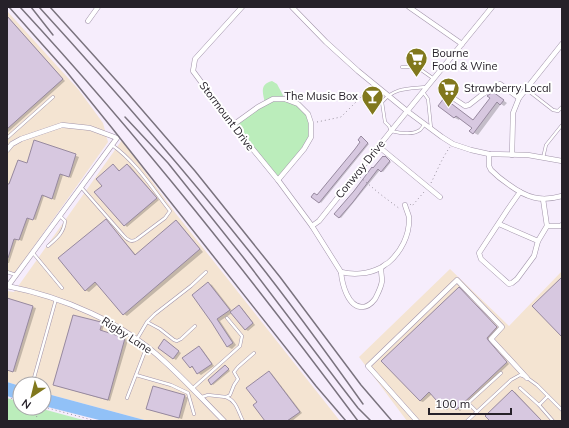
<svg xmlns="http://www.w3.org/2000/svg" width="569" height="428" viewBox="0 0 569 428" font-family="Mulish,sans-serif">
<rect width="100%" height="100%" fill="#f6edfc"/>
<g fill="#f4e4d2">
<path d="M7 11 78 89 103 123 108 142 15 273H7Z"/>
<path d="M122 140 173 210 340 421H148L44 393V384H20V386L7 382V291L14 292Z"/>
<path d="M450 269 509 326 562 271V421H407L359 357Z"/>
</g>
<g fill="#bbedbb">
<path d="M272 81 277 84 285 99 298 104 308 114 311 137 278 180 233 125 265 103C263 94 259 84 272 81Z"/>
<path d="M7 398 20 402V408H39L87 421H7V416L8 413 7 412Z"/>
</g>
<g fill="#91c1f7">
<path d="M7 382 20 386V400L7 396Z"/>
<path d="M44 393 148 421H103L44 406Z"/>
</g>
<g fill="#0003">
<path d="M7 16 65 81 7 133Z"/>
<path d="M497 96 507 103 504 106 501 104 478 135 471 131 473 128 460 118 459 120 455 118 439 106 444 99 473 120Z"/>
<path d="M362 139 369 144 321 203 320 202 318 196 362 142Z"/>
<path d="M35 141 79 157 71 178 63 175 55 200 44 196 36 220 30 218 22 241 17 239 9 263H7V185L10 186 27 164Z"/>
<path d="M383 158 387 159 391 162 383 172 380 170 341 218 339 217Z"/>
<path d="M113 165 120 171 127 165 130 166 159 200 127 227 125 225 103 186Z"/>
<path d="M106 221 109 223 136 255 176 221 179 223 203 252 127 316 124 314 98 284 89 292 85 290Z"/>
<path d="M208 283 212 285 233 312 239 307 242 308 255 325 248 331 245 329 232 313 220 321 236 345 232 349 228 347 213 322Z"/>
<path d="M462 290 499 329 490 340V343L509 364 460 411 453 405 447 410 444 408 432 394 423 402 420 401Z"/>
<path d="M7 299 36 308 16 372 7 370Z"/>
<path d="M101 323 104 325 102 332 128 340 110 401 57 386Z"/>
<path d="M167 342 181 353 176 360 173 358Z"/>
<path d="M199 348 202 349 214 366 201 375 198 373 194 368H193L190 367Z"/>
<path d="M227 367 230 371 213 385 212 384Z"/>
<path d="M269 372 272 374 302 413 292 421H266L258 402Z"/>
<path d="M153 387 185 396 188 398 182 419 150 410 148 409Z"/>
<path d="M512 391 515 392 542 421H491Z"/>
</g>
<g fill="#d7c8e0" stroke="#97899f">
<path d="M7 16 63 79 7 129Z"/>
<path d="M493 92 504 100 500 105 497 102 473 134 469 131 472 128 456 116 454 118 438 106 444 98 473 120 490 98 487 96Z"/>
<path d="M361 136 368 143 319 203 311 197 314 193 317 195 355 149 360 142 358 140Z"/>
<path d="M34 140 76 154 69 177 60 174 52 199 42 195 33 220 27 218 19 240 14 239 8 258 7 257V184H9L18 160 27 163Z"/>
<path d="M383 156 384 157 385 156 390 161 381 172 378 169 353 202 339 218 334 214 354 191 372 167 373 168Z"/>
<path d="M113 164 119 171 127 164 157 198 124 226 94 192 102 186 96 179Z"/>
<path d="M106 219 135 255 176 220 200 249 123 315 95 282 85 291 58 258Z"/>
<path d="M562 277V337L532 306Z"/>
<path d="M208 282 230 310 217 319 233 343 227 347 212 323 192 295Z"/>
<path d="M459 287 497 327 487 338 488 340 507 362 456 410 450 404 444 409 429 392 420 401 381 361Z"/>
<path d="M7 298 33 306 13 372 7 370Z"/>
<path d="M239 305 253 323 245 330 230 312Z"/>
<path d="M73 315 101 322 102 323 100 330 125 338 108 400 53 385Z"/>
<path d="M164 339 179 351 173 359 158 348Z"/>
<path d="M199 346 212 364 197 374 192 366 190 368 182 358Z"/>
<path d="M225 365 229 369 211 385 208 380Z"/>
<path d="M269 371 300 412 287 421H265L253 405 257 402 246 388Z"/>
<path d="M153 386 185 395 179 418 146 409Z"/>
<path d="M512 390 542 421H490L485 416Z"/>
</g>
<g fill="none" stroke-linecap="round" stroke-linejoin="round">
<defs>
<g id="service">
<path d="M402 67H417L434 79"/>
<path d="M526 89 553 110 558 111 562 107"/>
<path d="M423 92 428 99 431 128"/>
<path d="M424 125C423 126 422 128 420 130 413 135 399 133 391 131L389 126 385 122 382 102C395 87 408 89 427 87"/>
<path d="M7 138 53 97"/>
<path d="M543 158 546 145 562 125"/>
<path d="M81 187 123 235C127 240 132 243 137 239L165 218 170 211C152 188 136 162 112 145"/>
<path d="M48 246C56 239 64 233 65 221L60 216"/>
<path d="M33 253 62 288"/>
<path d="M7 272 16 275"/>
<path d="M147 322 160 329 174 340 177 341 181 339 195 326"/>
<path d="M137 339 147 322 155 314 191 286 206 272"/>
<path d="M136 375 171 385 188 393 194 414"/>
<path d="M34 378 56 299"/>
<path d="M193 388 240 346 242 336 227 318"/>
<path d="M520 388 539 405 553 421"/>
<path d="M202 397 208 395 226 397 230 395 234 385 238 379 234 372 238 367 254 353"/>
<path d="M226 397C237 401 238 412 243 421"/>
<path d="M127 398 147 346"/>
<path d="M539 405 548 396"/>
<path d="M477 412 468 403 501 373"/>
<path d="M467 421 511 380 520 375 526 377 537 385 562 410"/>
</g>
<g id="minor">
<path d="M242 7 195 59 193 71 233 125 278 180 312 226 341 272C353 275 369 274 380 268 383 267 385 264 388 263 401 252 410 235 409 217 408 213 406 209 405 205"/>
<path d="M292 7 326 42 358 71 407 111 442 137 453 144 471 150 489 154 528 155 562 161"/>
<path d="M409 7 462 44"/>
<path d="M88 21 98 7"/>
<path d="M444 92 465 106 469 105 483 94 500 84 519 98"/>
<path d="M233 125 258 107 273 99H285L298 104 308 114 311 123V137L304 149 278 180"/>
<path d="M378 146 440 197"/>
<path d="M7 150 12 144 21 139 62 125 90 128 117 138 8 286"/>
<path d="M489 154V166L491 170C496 175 502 180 508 184 527 198 540 202 562 196"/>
<path d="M512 155 513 113 519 98 562 44"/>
<path d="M520 192 508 209 479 253 481 259 509 284 512 283 517 279 534 256 538 241 547 226 543 199"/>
<path d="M499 224 538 241"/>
<path d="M312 226 319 221 391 131 492 7"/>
<path d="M547 226H560L562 225"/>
<path d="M341 272C342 284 348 307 362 307 368 307 372 303 375 299 378 293 381 288 382 281 382 277 381 273 381 268"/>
<path d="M7 286C63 297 122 322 164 361 185 380 204 401 224 421"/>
<path d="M417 421 368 366 457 280 502 327 491 339 527 378"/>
</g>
</defs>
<use href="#service" stroke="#a395ab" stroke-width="3.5"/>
<use href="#minor" stroke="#a395ab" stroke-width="5.5"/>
<g stroke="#9a939f" stroke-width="1" stroke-dasharray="1 3" stroke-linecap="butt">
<path d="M317 122 341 117 371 87"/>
<path d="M360 177 380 194 400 209"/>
<path d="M431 183C437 171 442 158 450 147"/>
<path d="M410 204 412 206 424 192"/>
<path d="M7 397 20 401"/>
<path d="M44 407 96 421"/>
<path d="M36 421 38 408"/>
</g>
<use href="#service" stroke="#fff" stroke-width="2.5"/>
<use href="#minor" stroke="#fff" stroke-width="4.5"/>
<g stroke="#7a737e" stroke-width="1.5">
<path d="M9 7 66 71 112 128 316 386 346 421"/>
<path d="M20 7C141 138 251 278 358 421"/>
<path d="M31 7 53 35"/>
<path d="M39 7C111 86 182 167 249 251 289 301 326 352 363 404"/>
<path d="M50 7 124 89 195 171 280 277 361 385 392 421"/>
<path d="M125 117 168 163 243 257 341 386 358 408 371 421"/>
</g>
</g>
<defs>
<symbol id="supermarket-pin" viewBox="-11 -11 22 30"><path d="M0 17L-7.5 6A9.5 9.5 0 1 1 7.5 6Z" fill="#81781d" stroke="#fff"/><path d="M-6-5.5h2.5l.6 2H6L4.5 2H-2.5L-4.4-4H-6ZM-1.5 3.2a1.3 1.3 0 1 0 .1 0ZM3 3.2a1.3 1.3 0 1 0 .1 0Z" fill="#fff"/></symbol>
<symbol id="bar-pin" viewBox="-11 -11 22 30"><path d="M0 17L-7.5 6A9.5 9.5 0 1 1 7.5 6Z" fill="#81781d" stroke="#fff"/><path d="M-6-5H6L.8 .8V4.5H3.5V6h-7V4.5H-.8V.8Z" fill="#fff"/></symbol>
</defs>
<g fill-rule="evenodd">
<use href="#supermarket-pin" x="404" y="46" width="25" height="34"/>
<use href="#supermarket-pin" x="436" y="76" width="25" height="34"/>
<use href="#bar-pin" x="360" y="84" width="25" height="34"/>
</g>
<g text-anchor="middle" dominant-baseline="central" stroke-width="4" stroke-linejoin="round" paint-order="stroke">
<g font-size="11" fill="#262129" stroke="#fff" text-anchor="start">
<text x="432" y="53">Bourne<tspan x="432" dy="13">Food &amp; Wine</tspan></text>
<text x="464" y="88">Strawberry Local</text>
<text x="358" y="96" text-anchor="end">The Music Box</text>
</g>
<g font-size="11" fill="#262129" stroke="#fff">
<text transform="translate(227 116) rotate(53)">Stormount Drive</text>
<text transform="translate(360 169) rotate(-51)">Conway Drive</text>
<text transform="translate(127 335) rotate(33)">Rigby Lane</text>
</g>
</g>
<rect width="569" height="428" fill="none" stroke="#262129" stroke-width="16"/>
<g transform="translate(32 396) rotate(215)"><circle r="19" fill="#ffffff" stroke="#a8a6a9"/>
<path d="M0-3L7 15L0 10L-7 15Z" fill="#81781d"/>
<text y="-6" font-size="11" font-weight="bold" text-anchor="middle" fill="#262129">N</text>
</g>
<path d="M429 408v6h82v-6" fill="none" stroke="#262129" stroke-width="2"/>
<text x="435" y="408" font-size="12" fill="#262129" stroke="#ffffff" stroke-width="3" paint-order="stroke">100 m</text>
</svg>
